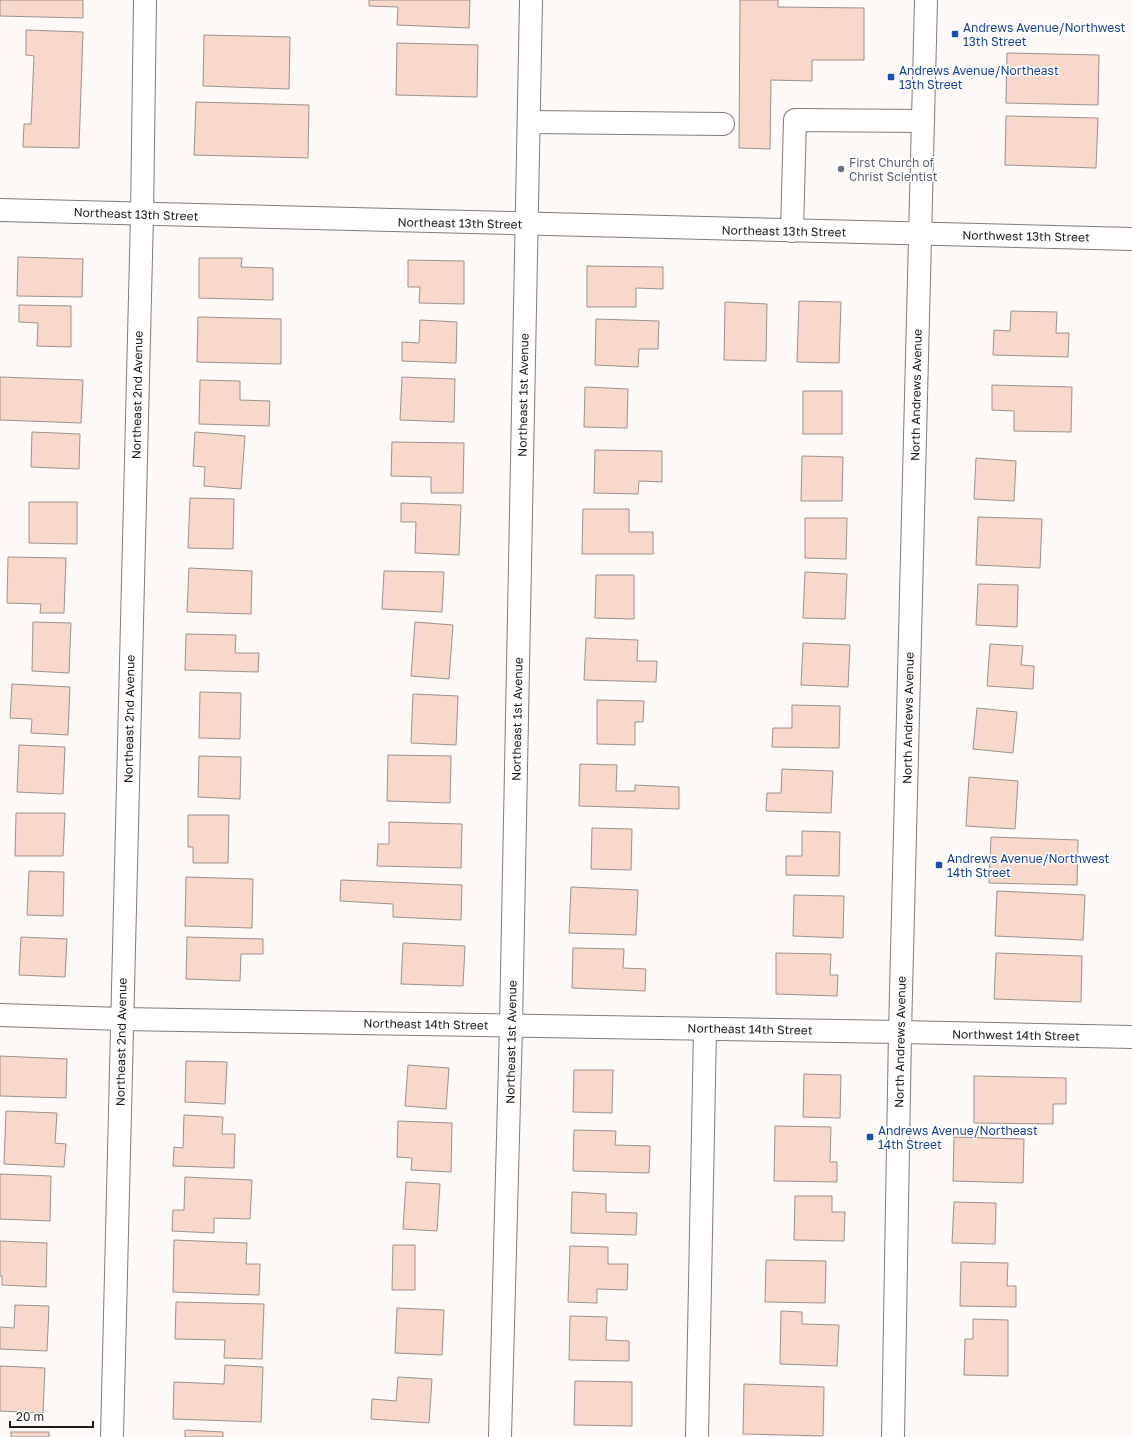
<svg xmlns="http://www.w3.org/2000/svg" width="1132" height="1437" viewBox="0 0 1132 1437" font-family="'Golos Text',sans-serif">
<rect width="100%" height="100%" fill="#fdf9f7"/>
<g fill="#f8d8cb" stroke="#9c928d">
<path d="M0 0H83V18L0 16Z"/>
<path d="M369 0H470L469 28 397 25 398 7 369 6Z"/>
<path d="M740 0H778V7L864 8V60H812V81L771 80 770 149 739 148Z"/>
<path d="M26 30 83 32 79 148 23 147 24 124H31L34 56 26 55Z"/>
<path d="M204 35 290 37 289 89 203 86Z"/>
<path d="M397 43 478 45 477 97 396 95Z"/>
<path d="M1007 53 1099 55 1098 105 1006 103Z"/>
<path d="M196 102 309 105 308 158 194 155Z"/>
<path d="M1006 116 1098 118 1096 168 1005 165Z"/>
<path d="M18 257 83 259 82 297 17 296Z"/>
<path d="M199 258H242L241 267 273 268V300L199 298Z"/>
<path d="M408 260 464 261V304L419 303 420 287H408Z"/>
<path d="M587 266 663 267V289L636 288V307H587Z"/>
<path d="M799 301 841 302 839 363 797 362Z"/>
<path d="M725 302 767 304 766 361 724 360Z"/>
<path d="M19 305 71 306V347L37 346 38 323 19 322Z"/>
<path d="M1011 311 1057 312 1056 333H1069L1068 357 993 355 994 330 1010 331Z"/>
<path d="M198 317 281 319V364L197 362Z"/>
<path d="M596 319 659 321 658 349H639L638 367 595 365Z"/>
<path d="M420 320 457 322 456 363 402 361V342L419 343Z"/>
<path d="M0 377 83 380 81 423 0 420Z"/>
<path d="M402 377 455 379 454 422 400 420Z"/>
<path d="M200 380 240 381V400L270 401 269 426 199 424Z"/>
<path d="M992 385 1072 387 1071 432 1014 431V411L992 410Z"/>
<path d="M585 387 628 389 627 428 584 427Z"/>
<rect x="803" y="391" width="39" height="43"/>
<path d="M32 432 80 434 79 469 31 467Z"/>
<path d="M195 432 245 436 241 489 204 486 205 467 193 466Z"/>
<path d="M392 442 464 443 463 493H431V477L391 476Z"/>
<path d="M595 450 662 451V482L639 481 638 494 594 493Z"/>
<path d="M802 456 843 457 842 501H801Z"/>
<path d="M976 458 1016 461 1014 501 974 499Z"/>
<path d="M190 498 234 499 233 549 188 548Z"/>
<path d="M29 502H77V544L29 543Z"/>
<path d="M401 503 461 505 459 555 415 553 416 522H401Z"/>
<path d="M583 509H629V532H653V554H582Z"/>
<path d="M978 517 1042 519 1040 568 976 565Z"/>
<path d="M805 518H847L846 559 805 558Z"/>
<path d="M8 557 66 558 64 613H40L41 604 7 603Z"/>
<path d="M189 568 252 571 251 614 187 612Z"/>
<path d="M384 571 444 572 442 612 382 609Z"/>
<path d="M805 572 847 574 845 619 803 618Z"/>
<path d="M596 575H634V619L595 618Z"/>
<path d="M978 584 1018 585 1017 627 976 625Z"/>
<path d="M33 622 71 623 69 673 32 671Z"/>
<path d="M415 622 453 625 449 679 411 676Z"/>
<path d="M186 634 236 635 235 653H259L258 672 185 670Z"/>
<path d="M586 638 638 640 637 661H657L656 682 584 680Z"/>
<path d="M803 643 850 645 848 687 801 685Z"/>
<path d="M990 644 1023 646 1021 665 1034 666 1033 689 987 686Z"/>
<path d="M12 684 70 687 68 735 31 733 32 719 10 718Z"/>
<path d="M200 692 241 693 240 739 199 738Z"/>
<path d="M413 694 458 696 456 745 411 743Z"/>
<path d="M597 700 644 701 643 722H635V745L597 744Z"/>
<path d="M792 705 840 706 839 748 772 747 773 728H792Z"/>
<path d="M977 708 1017 712 1013 753 973 749Z"/>
<path d="M19 745 65 747 63 794 17 792Z"/>
<path d="M388 755 451 756 450 803 387 801Z"/>
<path d="M199 756 241 757 240 799 198 797Z"/>
<path d="M580 764 617 765 616 791H635V785L679 787V809L579 806Z"/>
<path d="M782 769 833 771 831 813 766 811 767 793H781Z"/>
<path d="M969 777 1018 781 1015 829 966 826Z"/>
<path d="M16 813H65L63 856H15Z"/>
<path d="M188 815H229L228 863H193V847H188Z"/>
<path d="M389 822 462 824 461 868 377 866 378 844H389Z"/>
<path d="M592 828 632 829 631 870 591 869Z"/>
<path d="M802 831 840 832 839 876 786 875V856H802Z"/>
<path d="M991 837 1078 840 1077 885 989 883Z"/>
<path d="M29 871 64 872 63 916 27 915Z"/>
<path d="M186 877 253 879 252 928 185 926Z"/>
<path d="M341 880 462 885 461 920 393 917V904L340 901Z"/>
<path d="M571 887 638 890 636 935 569 933Z"/>
<path d="M997 891 1085 895 1083 940 995 936Z"/>
<path d="M794 895 844 896 843 938 793 936Z"/>
<path d="M21 937 67 939 65 977 19 975Z"/>
<path d="M187 937 263 939V954H241L240 981 186 979Z"/>
<path d="M403 943 465 946 463 986 401 984Z"/>
<path d="M573 948 624 949 623 968 646 969 645 991 572 988Z"/>
<path d="M776 953 831 954 830 975H838L837 996 776 994Z"/>
<path d="M996 953 1082 956 1081 1002 994 999Z"/>
<path d="M0 1056 67 1059 66 1098 0 1096Z"/>
<path d="M186 1061 227 1062 225 1104 185 1102Z"/>
<path d="M408 1065 449 1068 446 1109 405 1106Z"/>
<path d="M574 1070H613L612 1113 573 1112Z"/>
<path d="M804 1074 841 1075 840 1118 803 1117Z"/>
<path d="M974 1076 1066 1078V1104H1053V1124L974 1123Z"/>
<path d="M6 1111 57 1113 55 1143 66 1144 64 1167 4 1164Z"/>
<path d="M184 1115 223 1117 222 1134H235L234 1168 173 1166 174 1147 183 1148Z"/>
<path d="M398 1121 452 1123 451 1172 411 1170 412 1158 397 1157Z"/>
<path d="M775 1126 831 1127 830 1162H837V1182L774 1181Z"/>
<path d="M574 1130 616 1131 615 1145 650 1146 649 1173 573 1171Z"/>
<path d="M954 1137 1024 1139 1023 1183 953 1181Z"/>
<path d="M0 1174 51 1176 50 1221 0 1219Z"/>
<path d="M185 1177 252 1180 250 1219 214 1218V1233L172 1231 173 1210H184Z"/>
<path d="M406 1182 440 1184 437 1231 403 1229Z"/>
<path d="M572 1192 606 1194V1212L637 1213 636 1235 571 1233Z"/>
<path d="M795 1196H832V1212H845L844 1241 794 1240Z"/>
<path d="M954 1202 996 1203 995 1244 952 1243Z"/>
<path d="M174 1240 247 1243 246 1264H260L259 1295 173 1292Z"/>
<path d="M0 1241 47 1243 46 1287 2 1285V1276H0Z"/>
<path d="M393 1245H415V1290H392Z"/>
<path d="M570 1246 608 1247V1264H628L627 1290 597 1289V1303L568 1302Z"/>
<path d="M766 1260 826 1261 825 1303 765 1302Z"/>
<path d="M961 1262 1008 1263 1007 1286H1016V1307L960 1306Z"/>
<path d="M176 1302 264 1304 262 1359 224 1358 225 1340 175 1339Z"/>
<path d="M15 1305 49 1306 47 1351 0 1349V1327L14 1328Z"/>
<path d="M397 1308 444 1310 442 1355 395 1353Z"/>
<path d="M781 1311 802 1312V1324L839 1325 837 1366 780 1364Z"/>
<path d="M570 1316 607 1317 606 1340 629 1341V1361L569 1360Z"/>
<path d="M973 1319 1008 1320V1376L964 1375 965 1339H973Z"/>
<path d="M225 1365 263 1367 261 1422 173 1419 174 1382 224 1384Z"/>
<path d="M0 1366 45 1368 43 1413 0 1411Z"/>
<path d="M398 1377 432 1379 429 1423 371 1419 372 1399 396 1401Z"/>
<path d="M575 1381 632 1382V1426L574 1425Z"/>
<path d="M744 1384 824 1387 823 1436 743 1434Z"/>
<path d="M185 1430 223 1432V1437H185Z"/>
<rect x="11" y="1432" width="38" height="5"/>
</g>
<g fill="none" stroke-linecap="round" stroke-linejoin="round">
<defs>
<g id="minor">
<path d="M529 122 723 124"/>
<path d="M0 210 1132 239"/>
<path d="M792 231 795 120 923 121"/>
<path d="M0 1015 121 1019 900 1032 1132 1037"/>
<path d="M112 1437 142 215 145 0"/>
<path d="M500 1437 511 1025 531 0"/>
<path d="M697 1437 705 1029"/>
</g>
<path id="major" d="M893 1437 900 1032 926 0"/>
</defs>
<use href="#minor" stroke="#857a76" stroke-width="24"/>
<use href="#major" stroke="#857a76" stroke-width="24"/>
<use href="#minor" stroke="#fff" stroke-width="22"/>
<use href="#major" stroke="#fff" stroke-width="22"/>
</g>
<g fill="#1a4fb4" stroke="#fff" stroke-width="1.5">
<rect x="951" y="30" width="8" height="8" rx="2"/>
<rect x="887" y="73" width="8" height="8" rx="2"/>
<rect x="935" y="861" width="8" height="8" rx="2"/>
<rect x="866" y="1133" width="8" height="8" rx="2"/>
</g>
<circle fill="#6b7280" stroke="#fff" stroke-width="1.5" cx="841" cy="169" r="4"/>
<g text-anchor="middle" dominant-baseline="central" stroke-width="3" stroke-linejoin="round" paint-order="stroke">
<g font-size="12" fill="#164399" stroke="#fff" text-anchor="start">
<text x="963" y="27">Andrews Avenue/Northwest<tspan x="963" dy="14">13th Street</tspan></text>
<text x="899" y="70">Andrews Avenue/Northeast<tspan x="899" dy="14">13th Street</tspan></text>
<text x="947" y="858">Andrews Avenue/Northwest<tspan x="947" dy="14">14th Street</tspan></text>
<text x="878" y="1130">Andrews Avenue/Northeast<tspan x="878" dy="14">14th Street</tspan></text>
</g>
<g font-size="12" fill="#5b616d" stroke="#fff" text-anchor="start">
<text x="849" y="162">First Church of<tspan x="849" dy="14">Christ Scientist</tspan></text>
</g>
<g font-size="12" fill="#1e1a18" stroke="#fff">
<text transform="translate(136 214) rotate(2)">Northeast 13th Street</text>
<text transform="translate(460 223) rotate(1)">Northeast 13th Street</text>
<text transform="translate(784 231) rotate(1)">Northeast 13th Street</text>
<text transform="translate(1026 236) rotate(1)">Northwest 13th Street</text>
<text transform="translate(137 395) rotate(-89)">Northeast 2nd Avenue</text>
<text transform="translate(523 395) rotate(-89)">Northeast 1st Avenue</text>
<text transform="translate(916 395) rotate(-89)">North Andrews Avenue</text>
<text transform="translate(908 718) rotate(-89)">North Andrews Avenue</text>
<text transform="translate(129 719) rotate(-89)">Northeast 2nd Avenue</text>
<text transform="translate(517 719) rotate(-89)">Northeast 1st Avenue</text>
<text transform="translate(426 1024) rotate(1)">Northeast 14th Street</text>
<text transform="translate(750 1029) rotate(1)">Northeast 14th Street</text>
<text transform="translate(1016 1035) rotate(1)">Northwest 14th Street</text>
<text transform="translate(121 1042) rotate(-89)">Northeast 2nd Avenue</text>
<text transform="translate(511 1042) rotate(-89)">Northeast 1st Avenue</text>
<text transform="translate(900 1042) rotate(-89)">North Andrews Avenue</text>
</g>
</g>
<path d="M10 1421v6h83v-6" fill="none" stroke="#1e1a18" stroke-width="2"/>
<text x="16" y="1421" font-size="12" fill="#1e1a18" stroke="#ffffff" stroke-width="3" paint-order="stroke">20 m</text>
</svg>
